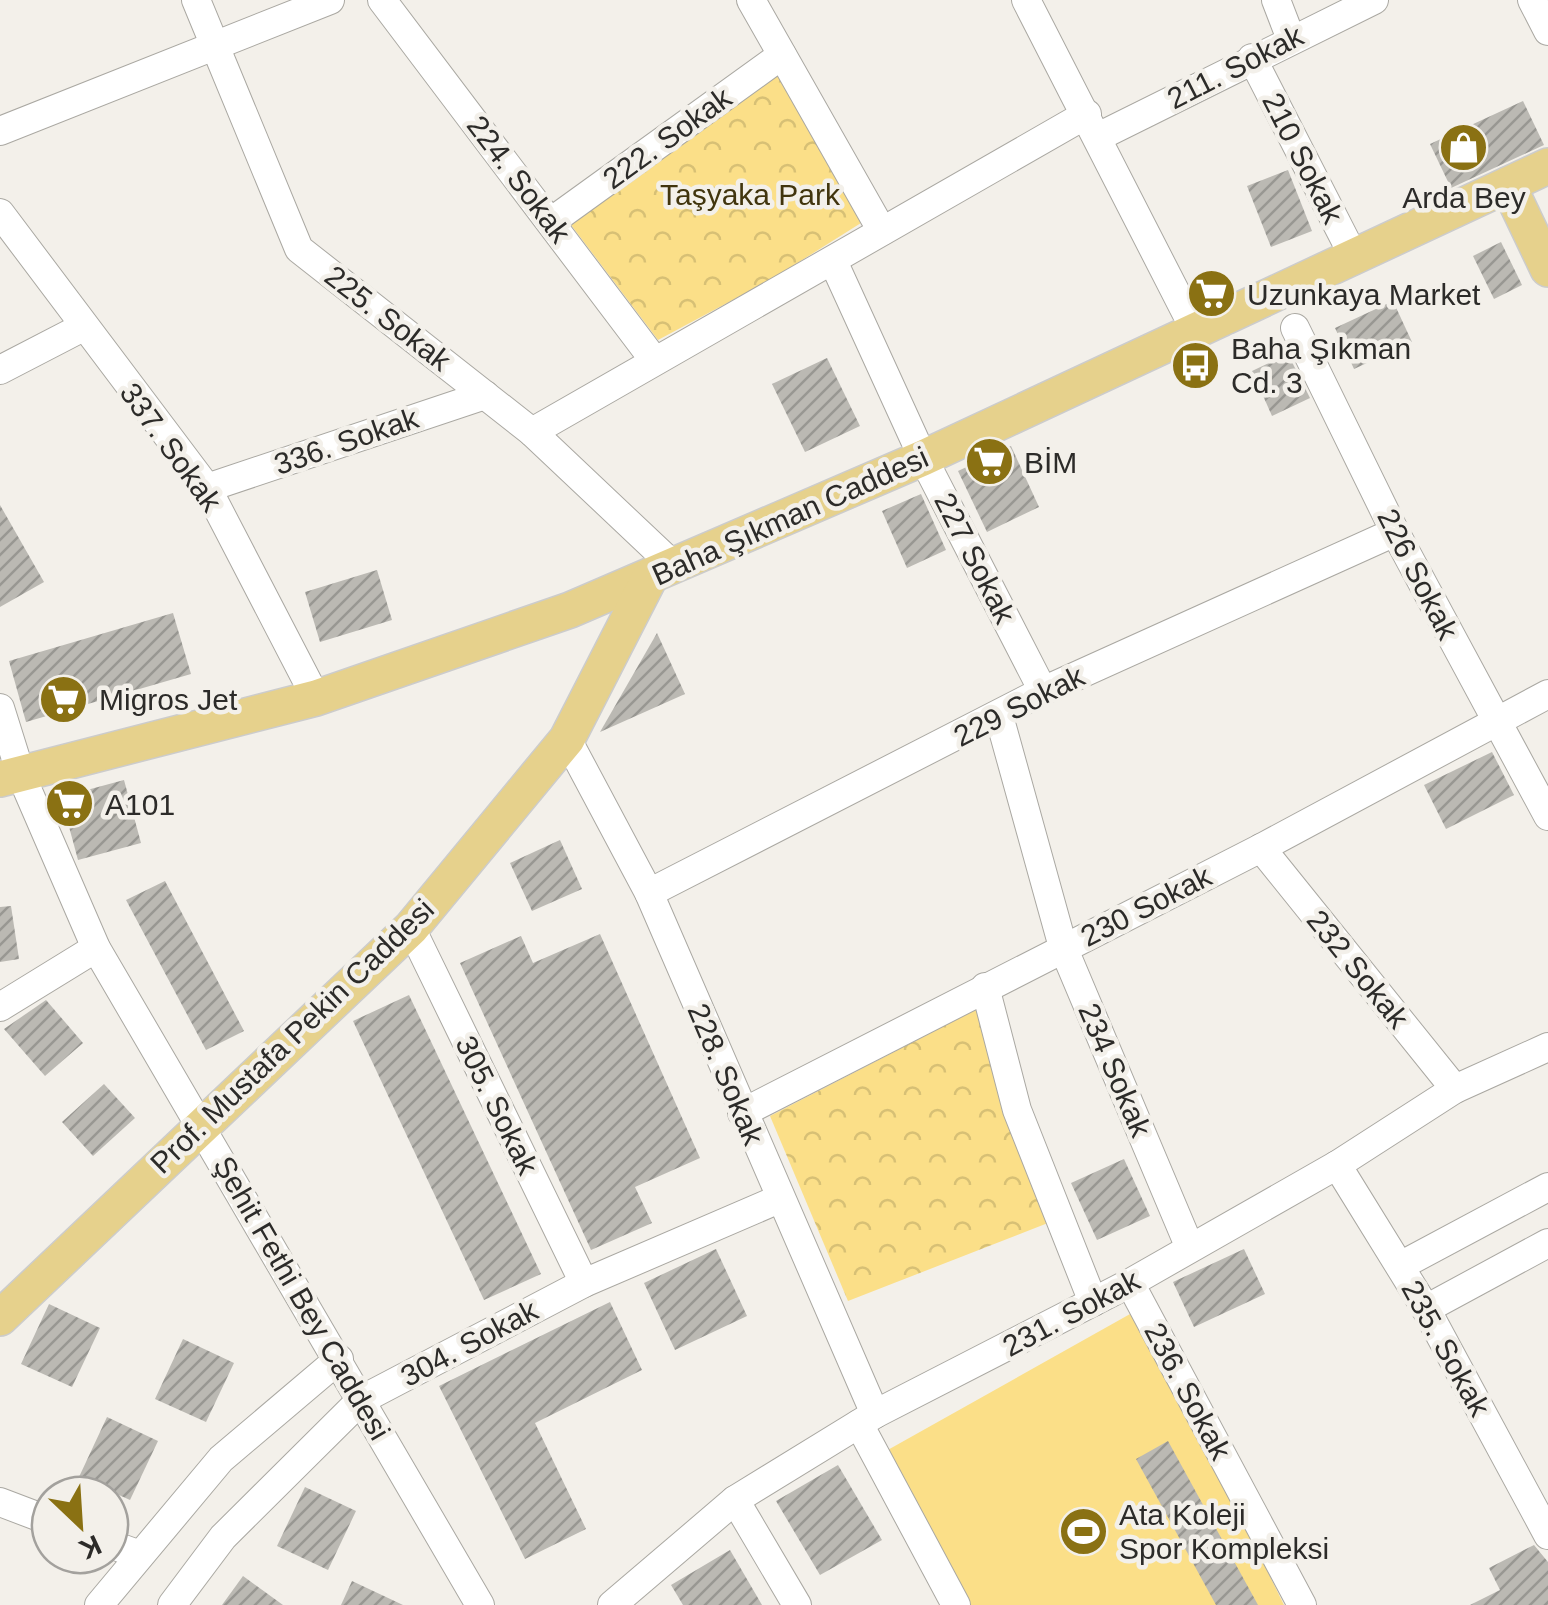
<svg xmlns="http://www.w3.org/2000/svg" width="1548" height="1605" viewBox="0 0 1548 1605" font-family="Arial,sans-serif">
<defs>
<pattern id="park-crowns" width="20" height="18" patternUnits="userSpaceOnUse" patternTransform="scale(2.5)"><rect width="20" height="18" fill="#fbdf88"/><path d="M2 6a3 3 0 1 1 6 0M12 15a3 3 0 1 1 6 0" fill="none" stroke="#d7c075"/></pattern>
<pattern id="building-hatch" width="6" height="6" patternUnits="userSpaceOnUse" patternTransform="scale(2.5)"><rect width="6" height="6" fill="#bbb9b3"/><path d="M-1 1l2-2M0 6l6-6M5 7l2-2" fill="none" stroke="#989792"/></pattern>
</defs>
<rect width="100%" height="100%" fill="#f3f0ea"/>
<g fill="url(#park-crowns)">
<path d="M777 74 861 223 772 279 658 340 568 221Z"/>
<path d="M977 1009 1048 1223 848 1301 770 1116Z"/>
</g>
<path fill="#fbdf88" d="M1139 1309 1284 1605H963L877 1456Z"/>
<g fill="url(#building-hatch)">
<path d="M1523 101 1544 145 1451 188 1430 144Z"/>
<path d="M1288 170 1312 231 1271 247 1247 186Z"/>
<path d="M1501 242 1522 285 1494 299 1473 256Z"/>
<path d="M1393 301 1412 342 1354 369 1335 328Z"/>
<path d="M1288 354 1310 398 1272 416 1252 371Z"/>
<path d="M827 358 860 426 805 452 772 384Z"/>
<path d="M1011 446 1039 507 987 532 958 471Z"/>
<path d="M921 494 946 550 907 568 882 511Z"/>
<path d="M0 505 44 582 0 607Z"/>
<path d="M377 570 392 620 320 642 305 592Z"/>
<path d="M173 613 191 674 26 722 9 661Z"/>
<path d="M657 633 685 694 600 732Z"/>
<path d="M1492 752 1514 795 1446 829 1424 785Z"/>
<path d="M124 780 141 843 78 860 61 797Z"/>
<path d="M560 840 582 889 532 911 510 863Z"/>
<path d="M165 881 244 1031 206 1050 126 900Z"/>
<path d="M11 906 19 959 0 962V907Z"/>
<path d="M600 934 700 1158 635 1187 652 1223 591 1250 460 963 521 936 533 963Z"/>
<path d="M409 995 541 1274 484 1300 353 1021Z"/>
<path d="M46 1000 83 1043 45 1076 4 1029Z"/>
<path d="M104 1084 135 1118 93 1156 62 1122Z"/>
<path d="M1124 1159 1150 1216 1097 1240 1071 1183Z"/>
<path d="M716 1249 747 1316 675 1350 644 1283Z"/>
<path d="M1244 1249 1265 1294 1194 1327 1173 1282Z"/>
<path d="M610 1302 642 1370 535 1423 586 1529 525 1559 439 1386Z"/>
<path d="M49 1304 100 1328 72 1387 21 1364Z"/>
<path d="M183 1339 234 1363 206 1422 155 1399Z"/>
<path d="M107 1417 158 1441 130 1500 79 1477Z"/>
<path d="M1168 1441 1230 1554 1258 1605H1216L1136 1459Z"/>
<path d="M838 1465 882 1540 820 1575 776 1501Z"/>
<path d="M305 1487 356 1511 328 1570 277 1546Z"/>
<path d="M1534 1545 1548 1562V1605H1470L1500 1590 1489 1568Z"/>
<path d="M730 1550 762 1605H683L671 1585Z"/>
<path d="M243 1576 283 1605H222Z"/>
<path d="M352 1581 403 1605H341Z"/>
</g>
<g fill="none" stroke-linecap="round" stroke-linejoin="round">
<defs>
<g id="minor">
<path d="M196 0 299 249 532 432 676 568"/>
<path d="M382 0 654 360"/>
<path d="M751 0 882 231"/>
<path d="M1026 0 1196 332"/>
<path d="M1276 0 1291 39"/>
<path d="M1532 0 1548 31"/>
<path d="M1252 58 1355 259"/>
<path d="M0 131 330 0"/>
<path d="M1098 137 1374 0"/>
<path d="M0 213 207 488 316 698"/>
<path d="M552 221 782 55"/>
<path d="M833 261 923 458 1043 691"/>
<path d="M1295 328 1395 532 1548 816"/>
<path d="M0 370 83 327"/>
<path d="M532 432 1087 114"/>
<path d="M207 488 485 395"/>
<path d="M0 708 21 775 96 948 480 1605"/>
<path d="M999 716 1063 947 1190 1248"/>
<path d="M567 739 649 893 875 1414"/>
<path d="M1261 848 1455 1089"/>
<path d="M649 893 1043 691 1395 532"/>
<path d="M411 928 584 1283"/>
<path d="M985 987 1017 1110 1093 1302"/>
<path d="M0 1007 96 948"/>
<path d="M742 1113 1261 848 1548 694"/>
<path d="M1337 1165 1426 1309 1548 1535"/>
<path d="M1400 1266 1548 1187"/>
<path d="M1130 1283 1302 1605"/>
<path d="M1426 1309 1548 1243"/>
<path d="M859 1424 956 1605"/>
<path d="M735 1500 797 1605"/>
<path d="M0 1502 50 1521"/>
<path d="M110 1544 140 1555"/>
<path d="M99 1605 221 1459 339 1359"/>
<path d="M172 1605 223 1537 361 1400 584 1283 779 1199"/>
<path d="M612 1605 735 1500 875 1414 1130 1283 1337 1165 1455 1089 1548 1047"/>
</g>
<g id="major">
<path d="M1508 185 1548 269"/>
<path d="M0 779 316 698 570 610 923 458 1548 166"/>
<path d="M0 1318 411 928 567 739 649 579"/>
</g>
</defs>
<use href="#minor" stroke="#aaa8a2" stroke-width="30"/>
<use href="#major" stroke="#ccc" stroke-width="38"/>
<use href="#minor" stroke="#fff" stroke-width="28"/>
<use href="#major" stroke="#e6d18c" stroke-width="35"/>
</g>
<defs>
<symbol id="shop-disc" viewBox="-11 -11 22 22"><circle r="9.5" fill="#8a7113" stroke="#f3f0ea"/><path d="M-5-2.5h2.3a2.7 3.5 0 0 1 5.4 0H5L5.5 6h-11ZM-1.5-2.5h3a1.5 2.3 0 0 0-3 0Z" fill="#fff"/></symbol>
<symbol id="supermarket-disc" viewBox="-11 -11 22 22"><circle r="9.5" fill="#8a7113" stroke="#f3f0ea"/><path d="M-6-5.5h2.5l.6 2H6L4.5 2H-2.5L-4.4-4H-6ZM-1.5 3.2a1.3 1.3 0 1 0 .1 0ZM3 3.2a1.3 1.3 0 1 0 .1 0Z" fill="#fff"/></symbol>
<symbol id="bus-disc" viewBox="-11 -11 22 22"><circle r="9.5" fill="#8a7113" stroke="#f3f0ea"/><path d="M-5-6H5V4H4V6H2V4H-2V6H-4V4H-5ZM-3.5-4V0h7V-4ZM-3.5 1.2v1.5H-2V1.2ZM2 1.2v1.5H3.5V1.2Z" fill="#fff"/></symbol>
<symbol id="stadium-disc" viewBox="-11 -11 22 22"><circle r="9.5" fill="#8a7113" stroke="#f3f0ea"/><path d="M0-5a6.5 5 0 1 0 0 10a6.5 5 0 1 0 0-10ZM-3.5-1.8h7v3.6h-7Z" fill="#fff"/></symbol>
</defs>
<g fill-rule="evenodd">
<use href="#shop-disc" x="1436" y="120" width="55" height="55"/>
<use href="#supermarket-disc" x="1184" y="266" width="55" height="55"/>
<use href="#bus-disc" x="1168" y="338" width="55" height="55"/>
<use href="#supermarket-disc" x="962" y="434" width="55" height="55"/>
<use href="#supermarket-disc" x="36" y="672" width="55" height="55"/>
<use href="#supermarket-disc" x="42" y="776" width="55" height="55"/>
<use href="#stadium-disc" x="1056" y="1504" width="55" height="55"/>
</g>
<g text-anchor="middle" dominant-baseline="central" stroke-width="9" stroke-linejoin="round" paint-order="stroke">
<g font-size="30" fill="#2c2b29" stroke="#f3f0ea">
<text transform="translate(1235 67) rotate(-27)">211. Sokak</text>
<text transform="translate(667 138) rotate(-36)">222. Sokak</text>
<text transform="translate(1303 158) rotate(63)">210 Sokak</text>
<text transform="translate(519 179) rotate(53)">224. Sokak</text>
<text transform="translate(388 318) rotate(38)">225. Sokak</text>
<text transform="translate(346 441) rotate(-19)">336. Sokak</text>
<text transform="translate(171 447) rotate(54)">337. Sokak</text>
<text transform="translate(790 516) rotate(-24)">Baha Şıkman Caddesi</text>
<text transform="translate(975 558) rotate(63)">227 Sokak</text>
<text transform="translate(1418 574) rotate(63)">226 Sokak</text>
<text transform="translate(1019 706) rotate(-27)">229 Sokak</text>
<text transform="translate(1146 906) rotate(-27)">230 Sokak</text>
<text transform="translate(1358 969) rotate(51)">232 Sokak</text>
<text transform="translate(292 1036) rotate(-44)">Prof. Mustafa Pekin Caddesi</text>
<text transform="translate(1115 1070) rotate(67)">234 Sokak</text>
<text transform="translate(726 1074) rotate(67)">228. Sokak</text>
<text transform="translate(497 1105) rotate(64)">305. Sokak</text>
<text transform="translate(302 1298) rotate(60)">Şehit Fethi Bey Caddesi</text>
<text transform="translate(1071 1313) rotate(-28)">231. Sokak</text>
<text transform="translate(469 1343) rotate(-28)">304. Sokak</text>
<text transform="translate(1446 1348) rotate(61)">235. Sokak</text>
<text transform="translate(1188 1391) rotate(62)">236. Sokak</text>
</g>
<g font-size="30" fill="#41350e" stroke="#f3f0ea">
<text x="750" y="194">Taşyaka Park</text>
</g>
<g font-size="30" fill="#2c2b29" stroke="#f3f0ea" text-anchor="start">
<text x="1464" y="197" text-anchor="middle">Arda Bey</text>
<text x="1247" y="294">Uzunkaya Market</text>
<text x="1231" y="348">Baha Şıkman<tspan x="1231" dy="34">Cd. 3</tspan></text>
<text x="1024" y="462">BİM</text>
<text x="99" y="699">Migros Jet</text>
<text x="105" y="804">A101</text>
<text x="1119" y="1514">Ata Koleji<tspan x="1119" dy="34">Spor Kompleksi</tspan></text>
</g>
</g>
<g transform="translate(80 1525) rotate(155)"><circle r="48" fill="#f3f0ea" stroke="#a3a19d" stroke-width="2.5"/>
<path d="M0-8L18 38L0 25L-18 38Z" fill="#8a7113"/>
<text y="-15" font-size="28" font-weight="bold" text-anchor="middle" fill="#2c2b29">K</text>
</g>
</svg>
